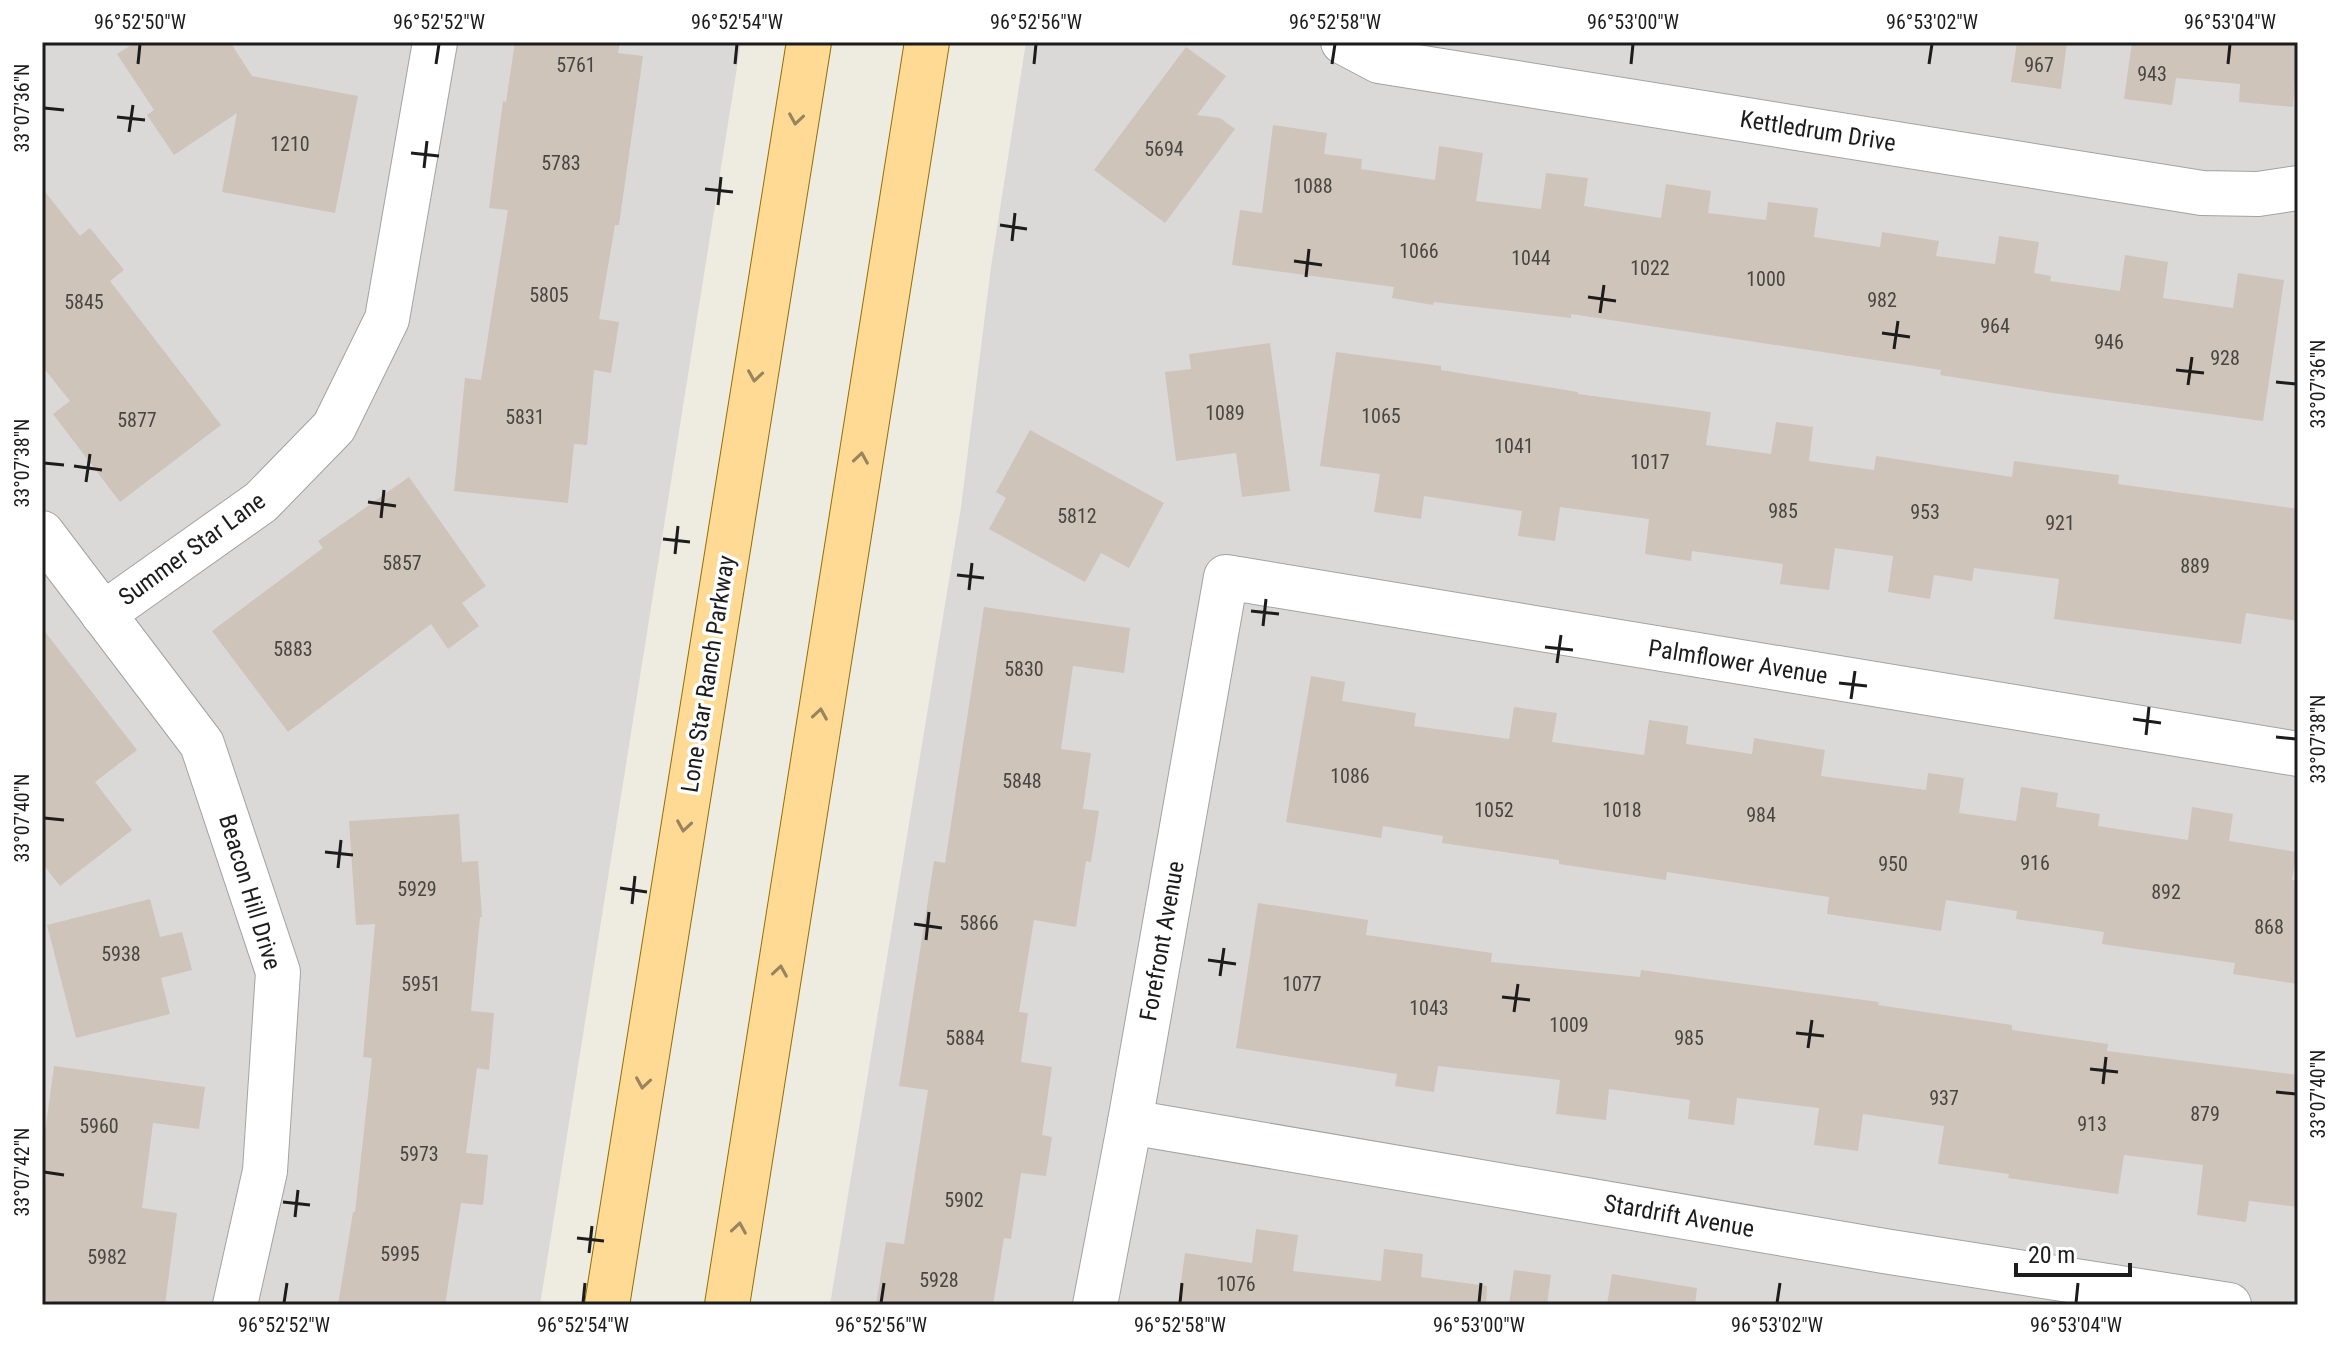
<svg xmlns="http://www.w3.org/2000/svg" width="2340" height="1347" viewBox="0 0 2340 1347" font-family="'Roboto Condensed',sans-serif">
<rect width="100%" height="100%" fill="#eeebe0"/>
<g fill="#dad9d8">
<path d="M42 42H741L540 1305H42Z"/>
<path d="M1026 42H2298V1305H830L961 507 991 267Z"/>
</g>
<g fill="#cec4b9">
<path d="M136 42H230L252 76 358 96 335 213 222 192 237 113 174 155 147 115 154 110 117 54Z"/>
<path d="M515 42H620L618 53 643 56 619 225H615L599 319 619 322 611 373 594 370 587 445 574 444 568 503 454 491 465 378 481 380 508 210 489 208 503 101 506 102Z"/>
<path d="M2017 42H2067L2061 89 2011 82Z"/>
<path d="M2132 42H2298L2293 107 2239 102 2240 84 2176 78 2172 105 2124 99Z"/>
<path d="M1186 47 1226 76 1197 115 1220 118 1235 129 1165 223 1094 170Z"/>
<path d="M1273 125 1327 133 1324 154 1362 159 1361 169 1435 180 1439 146 1483 153 1476 201 1541 209 1546 173 1588 178 1584 206 1661 218 1666 184 1711 191 1708 213 1766 220 1768 202 1818 208 1814 237 1880 247 1882 232 1939 241 1936 256 1995 264 1999 236 2039 242 2034 273 2051 276 2050 281 2120 291 2125 255 2168 262 2163 298 2233 308 2238 273 2284 280 2263 421 2053 393 1940 375 1941 370 1571 314V318L1434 302 1433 305 1392 298 1394 287 1232 265 1240 210 1262 213Z"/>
<path d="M42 188 80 236 90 228 124 270 110 281 221 425 120 502 53 414 70 401 42 366Z"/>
<path d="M1270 343 1290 491 1242 497 1236 453 1176 461 1165 372 1191 369 1189 354Z"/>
<path d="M1336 352 1441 366V370L1578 392V394L1711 412 1706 445 1771 454 1776 422 1813 427 1809 461 1874 470 1876 456 2012 477 2014 461 2119 475 2118 484 2298 509V621L2246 613 2241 644 2054 619 2059 579 1974 568 1972 581 1934 575 1930 599 1888 592 1893 556 1835 548 1829 590 1780 584 1783 564 1692 551 1691 561 1645 554 1649 519 1560 507 1555 541 1518 536 1522 511 1424 496 1421 519 1374 512 1380 474 1320 466Z"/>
<path d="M1030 430 1164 503 1129 568 1101 553 1085 582 989 529 1006 498 996 492Z"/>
<path d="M409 477 486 586 462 603 479 626 448 649 431 624 288 732 212 631 323 548 318 541Z"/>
<path d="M984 607 1130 628 1124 673 1073 666 1061 749 1091 753 1083 809 1099 811 1091 862 1086 861 1076 927 1034 920 1019 1012 1028 1013 1021 1062 1052 1067 1042 1135 1052 1137 1046 1176 1021 1173 1011 1239 1004 1238 993 1305H876L886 1242 904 1244 928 1090 899 1086 934 861 945 863Z"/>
<path d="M42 628 137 750 95 782 132 830 60 886 42 863Z"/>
<path d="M1311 676 1345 682 1342 701 1416 713 1414 726 1509 739 1514 707 1557 713 1552 742 1644 755 1649 720 1688 726 1686 744 1752 754 1754 738 1825 750 1821 776 1926 790 1928 773 1964 778 1959 813 2016 821 2021 787 2058 793 2056 807 2100 814 2098 826 2188 840 2192 807 2233 814 2229 841 2297 852 2292 880 2298 881V984L2233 974 2235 963 2102 944 2104 932 2016 919 2017 911 1946 900 1941 931 1827 914 1829 897 1667 872 1666 880 1559 864V860L1442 843 1443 836 1383 826 1381 838 1286 822Z"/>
<path d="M459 814 462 862 478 861 482 917H480L471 1011 494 1013 489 1070 477 1068 466 1153 488 1155 483 1205 461 1203 445 1305H338L353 1212H355L372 1058 363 1057 375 924 356 925 349 821Z"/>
<path d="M150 899 160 937 182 932 192 970 161 978 170 1014 76 1038 47 925Z"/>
<path d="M1258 903 1368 920 1366 935 1492 953 1491 962 1640 977 1641 970 1879 1002 1878 1005 2012 1025V1030L2108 1044 2107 1051 2298 1075V1207L2249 1201 2246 1222 2197 1215 2203 1165 2124 1155 2118 1194 2008 1178 2009 1174 1938 1164 1944 1126 1863 1114 1858 1151 1814 1145 1819 1108 1737 1098 1734 1125 1688 1119 1690 1100 1609 1089 1606 1120 1556 1114 1560 1080 1438 1066 1434 1092 1395 1086 1397 1074 1236 1048Z"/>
<path d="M54 1066 205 1087 199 1129 153 1123 142 1208 177 1213 165 1305H76L42 1300V1208L46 1174H42V1154Z"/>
<path d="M1256 1229 1298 1235 1293 1271 1381 1281 1384 1249 1423 1254 1421 1277 1487 1286 1486 1305H1178L1185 1253 1252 1263Z"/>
<path d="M1514 1270 1551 1275 1547 1305H1509Z"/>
<path d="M1612 1274 1697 1288 1695 1305H1607Z"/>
</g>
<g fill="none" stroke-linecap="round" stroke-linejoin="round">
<defs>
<g id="minor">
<path d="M1343 42 1379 61 2202 193 2258 194 2298 188"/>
<path d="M42 533 202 744 278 972 265 1171 235 1305"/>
<path d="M103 614 261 502 334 427 387 319 435 42"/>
<path d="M1130 1122 1884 1251 2229 1305"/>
<path d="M1095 1305 1130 1122 1226 577 2298 754"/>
</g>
<g id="major">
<path d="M607 1305 809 42"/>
<path d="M727 1305 927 42"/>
</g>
</defs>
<use href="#minor" stroke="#a3a3a3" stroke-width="46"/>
<use href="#major" stroke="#936e00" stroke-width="46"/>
<use href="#minor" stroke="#fff" stroke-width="44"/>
<use href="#major" stroke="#ffda94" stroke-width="44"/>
</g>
<defs><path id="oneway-chevron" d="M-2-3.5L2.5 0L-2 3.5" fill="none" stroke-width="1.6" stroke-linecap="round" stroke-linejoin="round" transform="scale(2)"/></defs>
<g stroke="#99845e">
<use href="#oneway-chevron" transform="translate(796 119) rotate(99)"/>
<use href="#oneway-chevron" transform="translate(755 376) rotate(99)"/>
<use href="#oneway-chevron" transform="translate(861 458) rotate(-81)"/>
<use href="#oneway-chevron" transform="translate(820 714) rotate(-81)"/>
<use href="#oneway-chevron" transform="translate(684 826) rotate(99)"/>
<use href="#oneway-chevron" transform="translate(780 971) rotate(-81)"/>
<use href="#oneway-chevron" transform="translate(643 1083) rotate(99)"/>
<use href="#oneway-chevron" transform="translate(739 1228) rotate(-81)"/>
</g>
<path fill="none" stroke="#1c1c1c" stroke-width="3" d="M138 64 140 44M436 64 439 44M735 64 737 44M1034 64 1036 44M1332 64 1335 44M1631 64 1633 44M1929 64 1932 44M2228 64 2230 44M44 108 64 110M117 117 145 120M129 132 133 105M411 153 439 156M424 168 427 141M705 189 733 192M718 205 721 177M1000 225 1027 229M1012 241 1015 213M1294 261 1322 265M1306 277 1309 249M1588 297 1616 301M1600 313 1604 285M1882 333 1910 337M1894 349 1898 321M2176 370 2204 373M2276 382 2296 384M2188 385 2192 357M44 463 64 465M74 466 102 470M86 482 90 454M368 502 396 506M381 518 384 490M663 539 690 542M675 554 678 526M957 575 984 578M969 590 972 563M1251 611 1279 614M1263 626 1266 599M1545 647 1573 650M1557 663 1561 635M1839 683 1867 686M1851 699 1855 671M2133 719 2161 723M2146 735 2149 707M2276 737 2296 739M44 818 64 820M325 852 353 855M338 868 341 840M620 888 647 892M632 904 635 876M914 924 942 928M926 940 929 912M1208 960 1236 964M1220 976 1224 948M1502 997 1530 1000M1514 1012 1518 984M1796 1033 1824 1036M1808 1048 1812 1020M2090 1069 2118 1072M2103 1084 2106 1057M2276 1092 2296 1094M44 1172 64 1175M283 1202 310 1205M295 1217 298 1190M577 1238 604 1241M589 1253 592 1226M284 1303 287 1283M583 1303 585 1283M881 1303 884 1283M1180 1303 1182 1283M1479 1303 1481 1283M1777 1303 1780 1283M2076 1303 2078 1283"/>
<g text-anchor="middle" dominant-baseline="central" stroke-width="7" stroke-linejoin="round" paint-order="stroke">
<g font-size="20" fill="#484643">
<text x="576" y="65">5761</text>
<text x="2039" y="65">967</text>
<text x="2152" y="74">943</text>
<text x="290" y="144">1210</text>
<text x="1164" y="149">5694</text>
<text x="561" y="163">5783</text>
<text x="1313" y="186">1088</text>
<text x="1419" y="251">1066</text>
<text x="1531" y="258">1044</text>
<text x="1650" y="268">1022</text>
<text x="1766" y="279">1000</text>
<text x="549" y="295">5805</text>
<text x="1882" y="300">982</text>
<text x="84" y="302">5845</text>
<text x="1995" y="326">964</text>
<text x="2109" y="342">946</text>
<text x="2225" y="358">928</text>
<text x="1225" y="413">1089</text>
<text x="1381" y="416">1065</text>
<text x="525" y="417">5831</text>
<text x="137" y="420">5877</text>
<text x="1514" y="446">1041</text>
<text x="1650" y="462">1017</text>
<text x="1783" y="511">985</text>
<text x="1925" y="512">953</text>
<text x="1077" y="516">5812</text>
<text x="2060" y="523">921</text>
<text x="402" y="563">5857</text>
<text x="2195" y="566">889</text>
<text x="293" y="649">5883</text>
<text x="1024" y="669">5830</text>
<text x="1350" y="776">1086</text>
<text x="1022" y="781">5848</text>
<text x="1494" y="810">1052</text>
<text x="1622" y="810">1018</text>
<text x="1761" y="815">984</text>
<text x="2035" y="863">916</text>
<text x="1893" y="864">950</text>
<text x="417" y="889">5929</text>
<text x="2166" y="892">892</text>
<text x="979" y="923">5866</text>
<text x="2269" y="927">868</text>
<text x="121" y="954">5938</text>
<text x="421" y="984">5951</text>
<text x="1302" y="984">1077</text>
<text x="1429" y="1008">1043</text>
<text x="1569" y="1025">1009</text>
<text x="965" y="1038">5884</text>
<text x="1689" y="1038">985</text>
<text x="1944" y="1098">937</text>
<text x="2205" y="1114">879</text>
<text x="2092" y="1124">913</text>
<text x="99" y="1126">5960</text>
<text x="419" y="1154">5973</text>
<text x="964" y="1200">5902</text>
<text x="400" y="1254">5995</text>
<text x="107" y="1257">5982</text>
<text x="939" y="1280">5928</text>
<text x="1236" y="1284">1076</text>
</g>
<g font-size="24" fill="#1c1c1c" stroke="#fff">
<text transform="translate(1818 131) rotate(9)">Kettledrum Drive</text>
<text transform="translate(192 549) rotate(-36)">Summer Star Lane</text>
<text transform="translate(1738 662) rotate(9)">Palmflower Avenue</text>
<text transform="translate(708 674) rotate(-81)">Lone Star Ranch Parkway</text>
<text transform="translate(250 892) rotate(73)">Beacon Hill Drive</text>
<text transform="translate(1162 941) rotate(-80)">Forefront Avenue</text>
<text transform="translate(1679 1216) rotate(10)">Stardrift Avenue</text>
</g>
</g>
<rect width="2340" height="1347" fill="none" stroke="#ffffff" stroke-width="88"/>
<path d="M2016 1263v12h114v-12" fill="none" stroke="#1c1c1c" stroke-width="4"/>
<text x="2028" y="1263" font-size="24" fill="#1c1c1c" stroke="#ffffff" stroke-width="6" paint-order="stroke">20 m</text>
<rect x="44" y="44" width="2252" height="1259" fill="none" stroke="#1c1c1c" stroke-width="3"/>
<g font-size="20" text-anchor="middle" fill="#1c1c1c">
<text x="140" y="29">96°52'50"W</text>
<text x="439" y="29">96°52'52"W</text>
<text x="737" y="29">96°52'54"W</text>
<text x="1036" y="29">96°52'56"W</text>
<text x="1335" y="29">96°52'58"W</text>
<text x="1633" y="29">96°53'00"W</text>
<text x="1932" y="29">96°53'02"W</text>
<text x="2230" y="29">96°53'04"W</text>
<text transform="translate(22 108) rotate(-90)" y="7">33°07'36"N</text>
<text transform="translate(2318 384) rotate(-90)" y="7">33°07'36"N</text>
<text transform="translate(22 463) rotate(-90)" y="7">33°07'38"N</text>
<text transform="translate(2318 739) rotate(-90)" y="7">33°07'38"N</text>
<text transform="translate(22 818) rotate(-90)" y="7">33°07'40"N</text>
<text transform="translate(2318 1094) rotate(-90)" y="7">33°07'40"N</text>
<text transform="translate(22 1172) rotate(-90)" y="7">33°07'42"N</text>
<text x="284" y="1332">96°52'52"W</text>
<text x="583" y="1332">96°52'54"W</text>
<text x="881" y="1332">96°52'56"W</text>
<text x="1180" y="1332">96°52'58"W</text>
<text x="1479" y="1332">96°53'00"W</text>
<text x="1777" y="1332">96°53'02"W</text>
<text x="2076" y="1332">96°53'04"W</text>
</g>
</svg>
